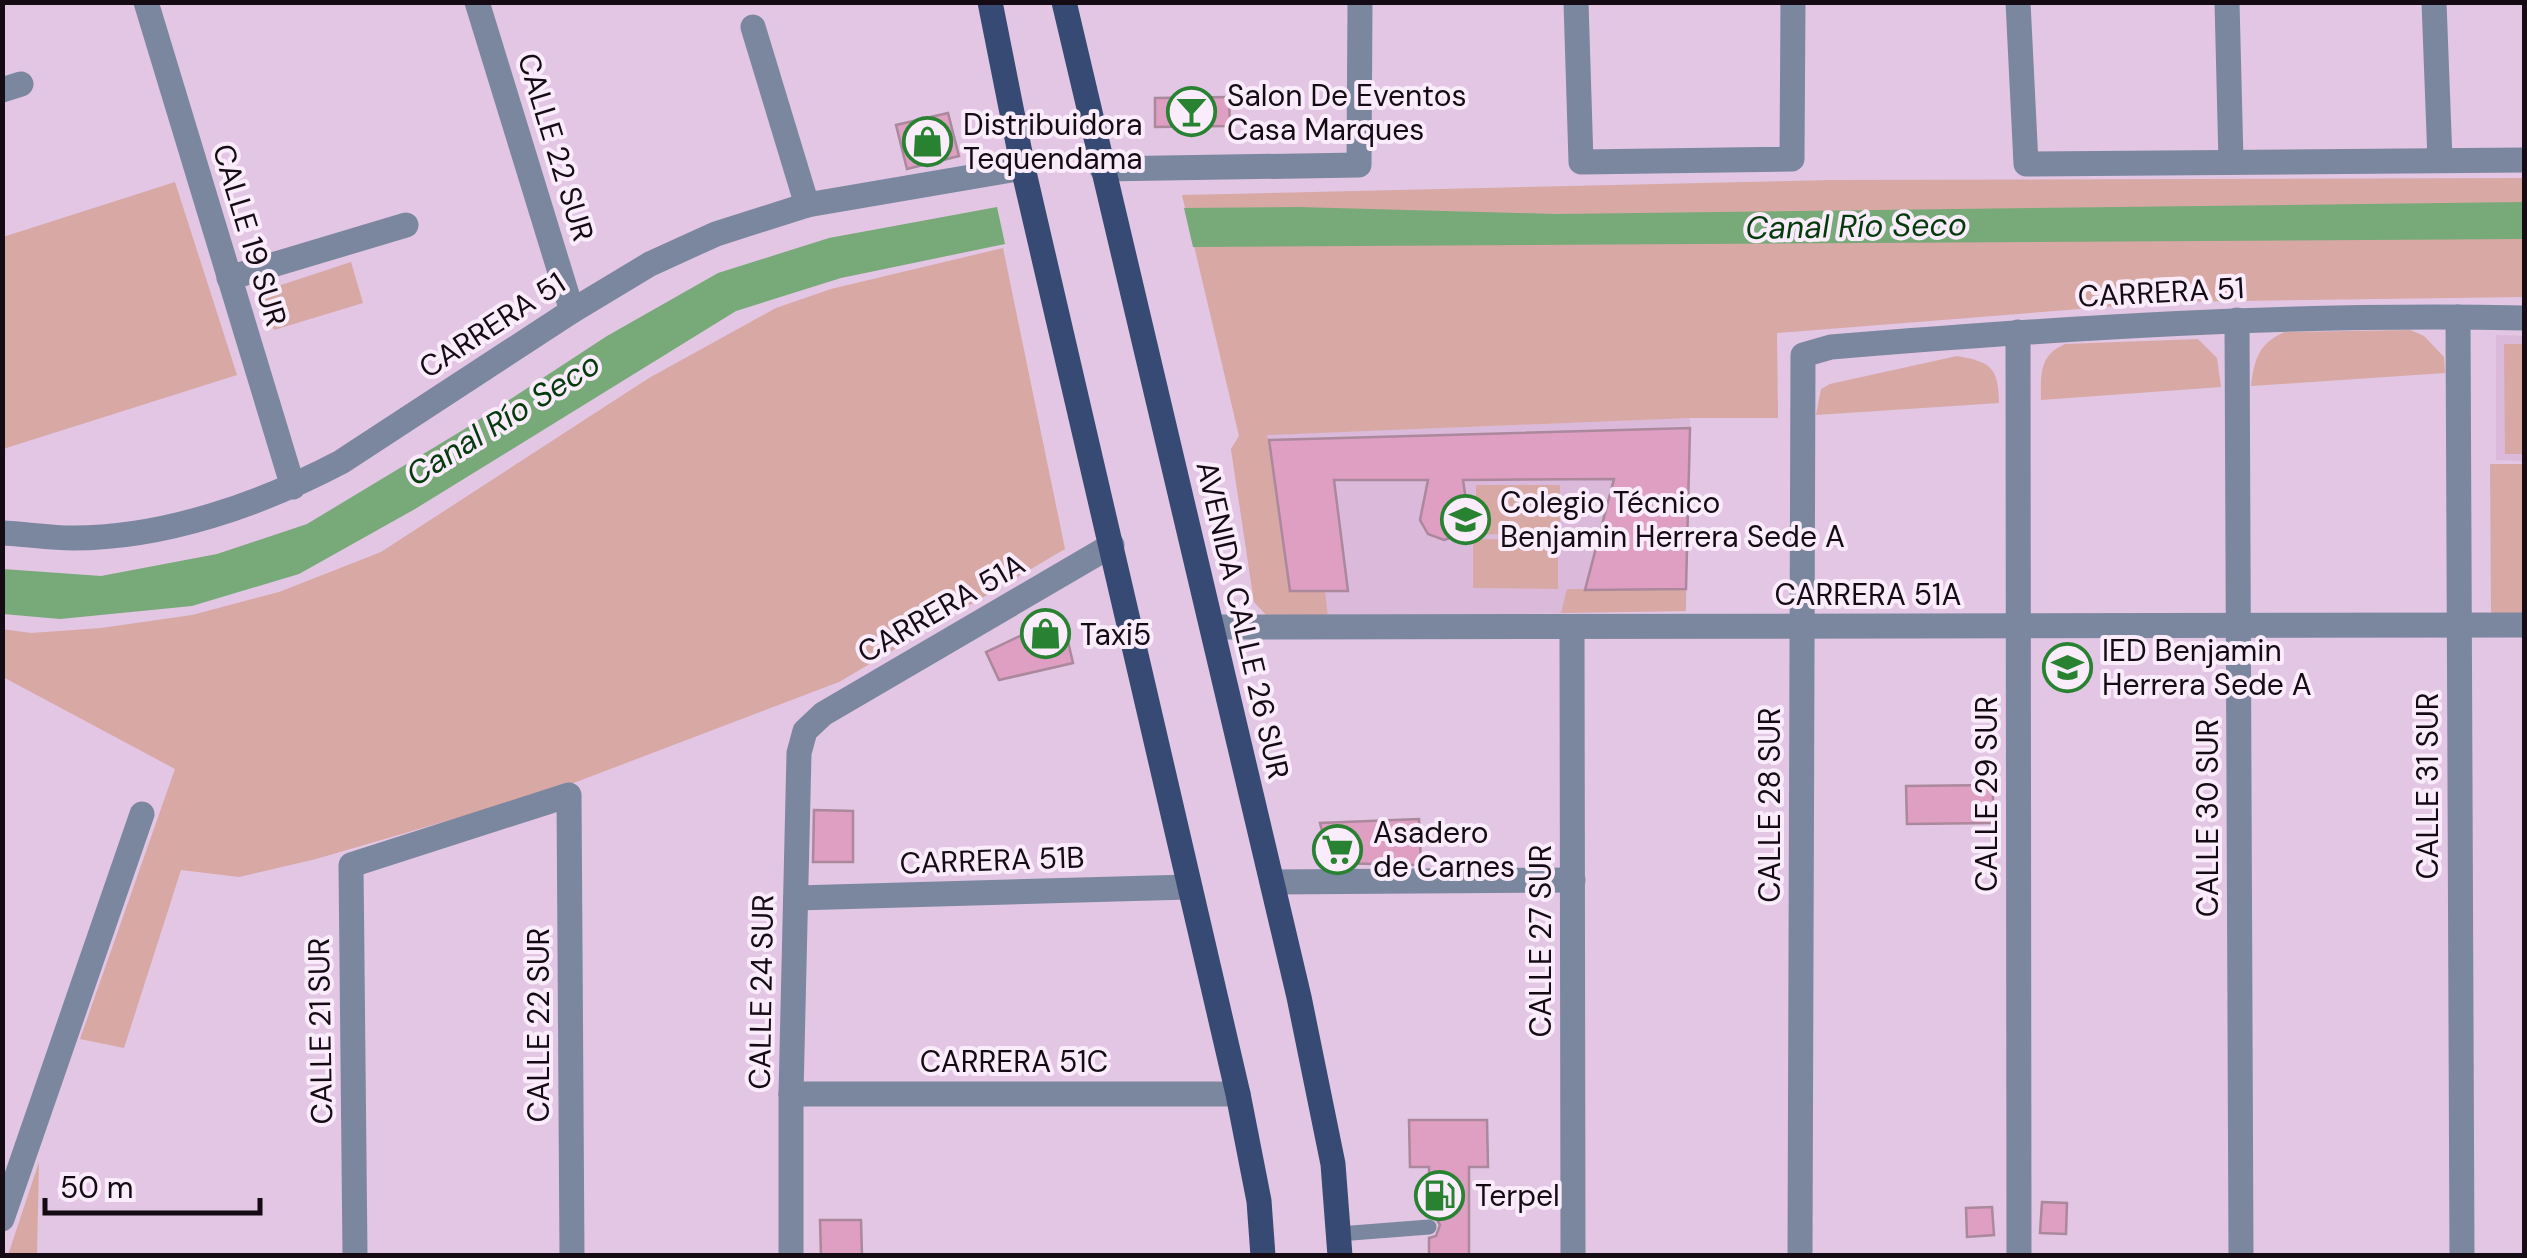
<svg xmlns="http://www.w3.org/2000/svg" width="2527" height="1258" viewBox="0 0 2527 1258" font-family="'DM Sans',sans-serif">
<rect width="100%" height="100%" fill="#e2c6e3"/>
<g fill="#dab9db">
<path d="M2496 335 2524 336V461L2496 460Z"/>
<path d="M1690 418 1686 611 1269 618 1254 602 1231 449 1239 436Z"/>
</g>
<g fill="#d7a8a4">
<path d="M2524 178V297L2169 302 1777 333 1778 418H1690L1267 435 1290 591H1325L1328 617 1269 618 1254 602 1231 449 1239 436 1182 195 1832 180Z"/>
<path d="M175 182 237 375 3 449V237Z"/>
<path d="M1003 248 1065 549 839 682 563 787 316 859 239 877 181 870 124 1048 80 1039 175 769 3 677 2 629 31 633 101 628 192 615 279 592 381 552 649 378 776 308 831 289Z"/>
<path d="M351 262 363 303 274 330 260 292Z"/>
<path d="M2410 330 2424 336 2444 357 2445 373 2251 386C2254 359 2259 343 2285 332Z"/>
<path d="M2198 339 2217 358 2221 387 2041 400C2041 374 2039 355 2065 344Z"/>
<path d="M2504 344H2524V454H2505Z"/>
<path d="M1957 356C1992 362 1998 368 1999 403L1816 415 1821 389 1830 384Z"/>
<path d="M2490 464H2524V615L2491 614Z"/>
<path d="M1476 485H1560V535L1476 534Z"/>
<path d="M1473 539 1558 540V589L1473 588Z"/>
<path d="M1567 589H1686V611L1561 613Z"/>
<path d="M39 1162 37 1255H8Z"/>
</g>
<g fill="#78a979">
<path d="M2524 202V239L1193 247 1184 208 1298 207 1557 214Z"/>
<path d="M997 207 1005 244 841 278 736 311 415 509 299 574 192 606 60 619 3 614V569L101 576 217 554 307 524 463 430 607 336 718 273 829 238Z"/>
</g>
<g fill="#de9fc2" stroke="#ab889b" stroke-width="2.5">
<path d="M1229 97 1230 126 1155 127V98Z"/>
<path d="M948 113 959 156 907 169 896 125Z"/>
<path d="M1690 428 1686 589 1585 590 1614 479 1463 480 1469 521 1460 535 1444 540 1428 534 1420 520 1428 480H1334L1348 591H1290L1269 440Z"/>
<path d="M1062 616 1073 663 999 680 986 652Z"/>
<path d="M1993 785V823L1907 824 1906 786Z"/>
<path d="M814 810 853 811V862H813Z"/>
<path d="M1419 819 1421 865 1330 863 1320 823Z"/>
<path d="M1409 1120H1487L1488 1167H1469V1256H1429V1238L1436 1236 1440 1225 1435 1217 1429 1216V1167H1410Z"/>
<path d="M2042 1202 2067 1203 2066 1234 2040 1233Z"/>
<path d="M1992 1207 1994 1235 1967 1237 1966 1208Z"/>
<path d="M820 1220H861L862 1256H821Z"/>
</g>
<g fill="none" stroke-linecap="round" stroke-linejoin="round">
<path stroke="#7b879f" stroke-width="15" d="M1339 1234 1429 1227"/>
<g stroke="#7b879f" stroke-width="25">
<path d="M146 2 293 487"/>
<path d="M477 2 572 311"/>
<path d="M1576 2 1581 162 1792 159 1793 2"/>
<path d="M2018 2 2026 164 2524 160"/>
<path d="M2227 2 2231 162"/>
<path d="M2434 2 2440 160"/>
<path d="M753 27 807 205"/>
<path d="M2 90 21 84"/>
<path d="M1102 169 1359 165 1360 2"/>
<path d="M229 278 406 225"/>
<path d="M2458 317 2462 1256"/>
<path d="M2237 320 2241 1256"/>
<path d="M2018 332 2019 1256"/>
<path d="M2 533C26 534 49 538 73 538 165 538 261 504 341 462L572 311 650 264 716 234 807 205 1023 168"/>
<path d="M1212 627 2524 625"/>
<path d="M1572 627 1573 1256"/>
<path d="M1272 882 1573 880"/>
<path d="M796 898 1189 887"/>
<path d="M791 1094H1238"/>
<path d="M2 1219 142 814"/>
<path d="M355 1256 351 865 569 795 572 1256"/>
<path d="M791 1256V1094L799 753 805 731 823 714 1112 545"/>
<path d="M1800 1256 1803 355 1831 347C2062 328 2293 313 2524 318"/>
</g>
<g stroke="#374a73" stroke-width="25">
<path d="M990 2 1023 168 1238 1094 1259 1201 1263 1256"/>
<path d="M1064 2 1299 997 1333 1164 1340 1256"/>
</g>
</g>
<defs>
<symbol id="bar-ring" viewBox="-11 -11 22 22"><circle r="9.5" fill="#faecfb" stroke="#288232" stroke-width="1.5"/><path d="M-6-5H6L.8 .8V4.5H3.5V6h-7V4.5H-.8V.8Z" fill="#288232"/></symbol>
<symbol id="shop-ring" viewBox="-11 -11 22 22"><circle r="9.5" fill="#faecfb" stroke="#288232" stroke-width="1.5"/><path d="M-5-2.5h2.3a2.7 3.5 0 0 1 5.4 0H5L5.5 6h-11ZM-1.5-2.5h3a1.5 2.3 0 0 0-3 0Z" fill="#288232"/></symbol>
<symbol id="school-ring" viewBox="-11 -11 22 22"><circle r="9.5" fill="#faecfb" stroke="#288232" stroke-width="1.5"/><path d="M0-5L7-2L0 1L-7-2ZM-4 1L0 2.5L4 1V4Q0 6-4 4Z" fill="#288232"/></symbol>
<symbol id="supermarket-ring" viewBox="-11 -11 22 22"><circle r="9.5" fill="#faecfb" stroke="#288232" stroke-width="1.5"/><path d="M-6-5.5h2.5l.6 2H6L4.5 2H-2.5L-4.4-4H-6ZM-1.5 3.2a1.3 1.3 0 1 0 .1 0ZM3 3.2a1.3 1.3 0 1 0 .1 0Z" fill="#288232"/></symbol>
<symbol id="fuel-ring" viewBox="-11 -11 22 22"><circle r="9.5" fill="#faecfb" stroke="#288232" stroke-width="1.5"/><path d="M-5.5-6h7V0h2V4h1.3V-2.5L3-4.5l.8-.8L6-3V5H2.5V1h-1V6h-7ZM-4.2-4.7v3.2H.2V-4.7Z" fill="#288232"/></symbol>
</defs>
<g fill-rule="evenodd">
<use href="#bar-ring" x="1164" y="84" width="55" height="55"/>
<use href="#shop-ring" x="900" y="114" width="55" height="55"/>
<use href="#school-ring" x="1438" y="492" width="55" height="55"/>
<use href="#shop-ring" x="1018" y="606" width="55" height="55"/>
<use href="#school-ring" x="2040" y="640" width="55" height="55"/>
<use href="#supermarket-ring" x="1310" y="822" width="55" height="55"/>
<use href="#fuel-ring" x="1412" y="1168" width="55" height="55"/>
</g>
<g text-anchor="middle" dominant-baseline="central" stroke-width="8" stroke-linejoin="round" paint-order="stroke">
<g font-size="30" fill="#150b15" stroke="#faecfb" text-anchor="start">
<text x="1227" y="95">Salon De Eventos<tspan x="1227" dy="34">Casa Marques</tspan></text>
<text x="963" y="124">Distribuidora<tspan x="963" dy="34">Tequendama</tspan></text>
<text x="1500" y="502">Colegio Técnico<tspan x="1500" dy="34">Benjamin Herrera Sede A</tspan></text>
<text x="1080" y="634">Taxi5</text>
<text x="2102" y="650">IED Benjamin<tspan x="2102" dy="34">Herrera Sede A</tspan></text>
<text x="1373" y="832">Asadero<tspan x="1373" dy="34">de Carnes</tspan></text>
<text x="1475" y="1195">Terpel</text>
</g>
<g font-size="30" fill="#150b15" stroke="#faecfb">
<text transform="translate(556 147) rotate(73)">CALLE 22 SUR</text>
<text transform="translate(250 235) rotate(73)">CALLE 19 SUR</text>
<text transform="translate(2161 292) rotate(-3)">CARRERA 51</text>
<text transform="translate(492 325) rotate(-33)">CARRERA 51</text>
<text x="1868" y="594">CARRERA 51A</text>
<text transform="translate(941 608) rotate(-30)">CARRERA 51A</text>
<text transform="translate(1243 620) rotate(77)">AVENIDA CALLE 26 SUR</text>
<text transform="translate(2427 786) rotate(-90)">CALLE 31 SUR</text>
<text transform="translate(1986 794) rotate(-90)">CALLE 29 SUR</text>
<text transform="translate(1769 805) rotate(-90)">CALLE 28 SUR</text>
<text transform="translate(2207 818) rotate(-90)">CALLE 30 SUR</text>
<text transform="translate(992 860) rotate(-2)">CARRERA 51B</text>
<text transform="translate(1540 941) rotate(-90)">CALLE 27 SUR</text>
<text transform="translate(761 992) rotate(-89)">CALLE 24 SUR</text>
<text transform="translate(538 1025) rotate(-90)">CALLE 22 SUR</text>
<text transform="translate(320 1031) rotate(-91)">CALLE 21 SUR</text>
<text x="1014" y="1061">CARRERA 51C</text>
</g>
<g font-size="32" font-style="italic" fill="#033b0c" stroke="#faecfb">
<text transform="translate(1856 226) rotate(-1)">Canal Río Seco</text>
<text transform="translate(503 419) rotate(-32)">Canal Río Seco</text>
</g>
</g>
<rect width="2527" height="1258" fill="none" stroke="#150b15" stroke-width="10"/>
<path d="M45 1198v15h215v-15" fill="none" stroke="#150b15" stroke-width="5"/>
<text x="60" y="1198" font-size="30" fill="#150b15" stroke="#faecfb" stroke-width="8" paint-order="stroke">50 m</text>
</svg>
